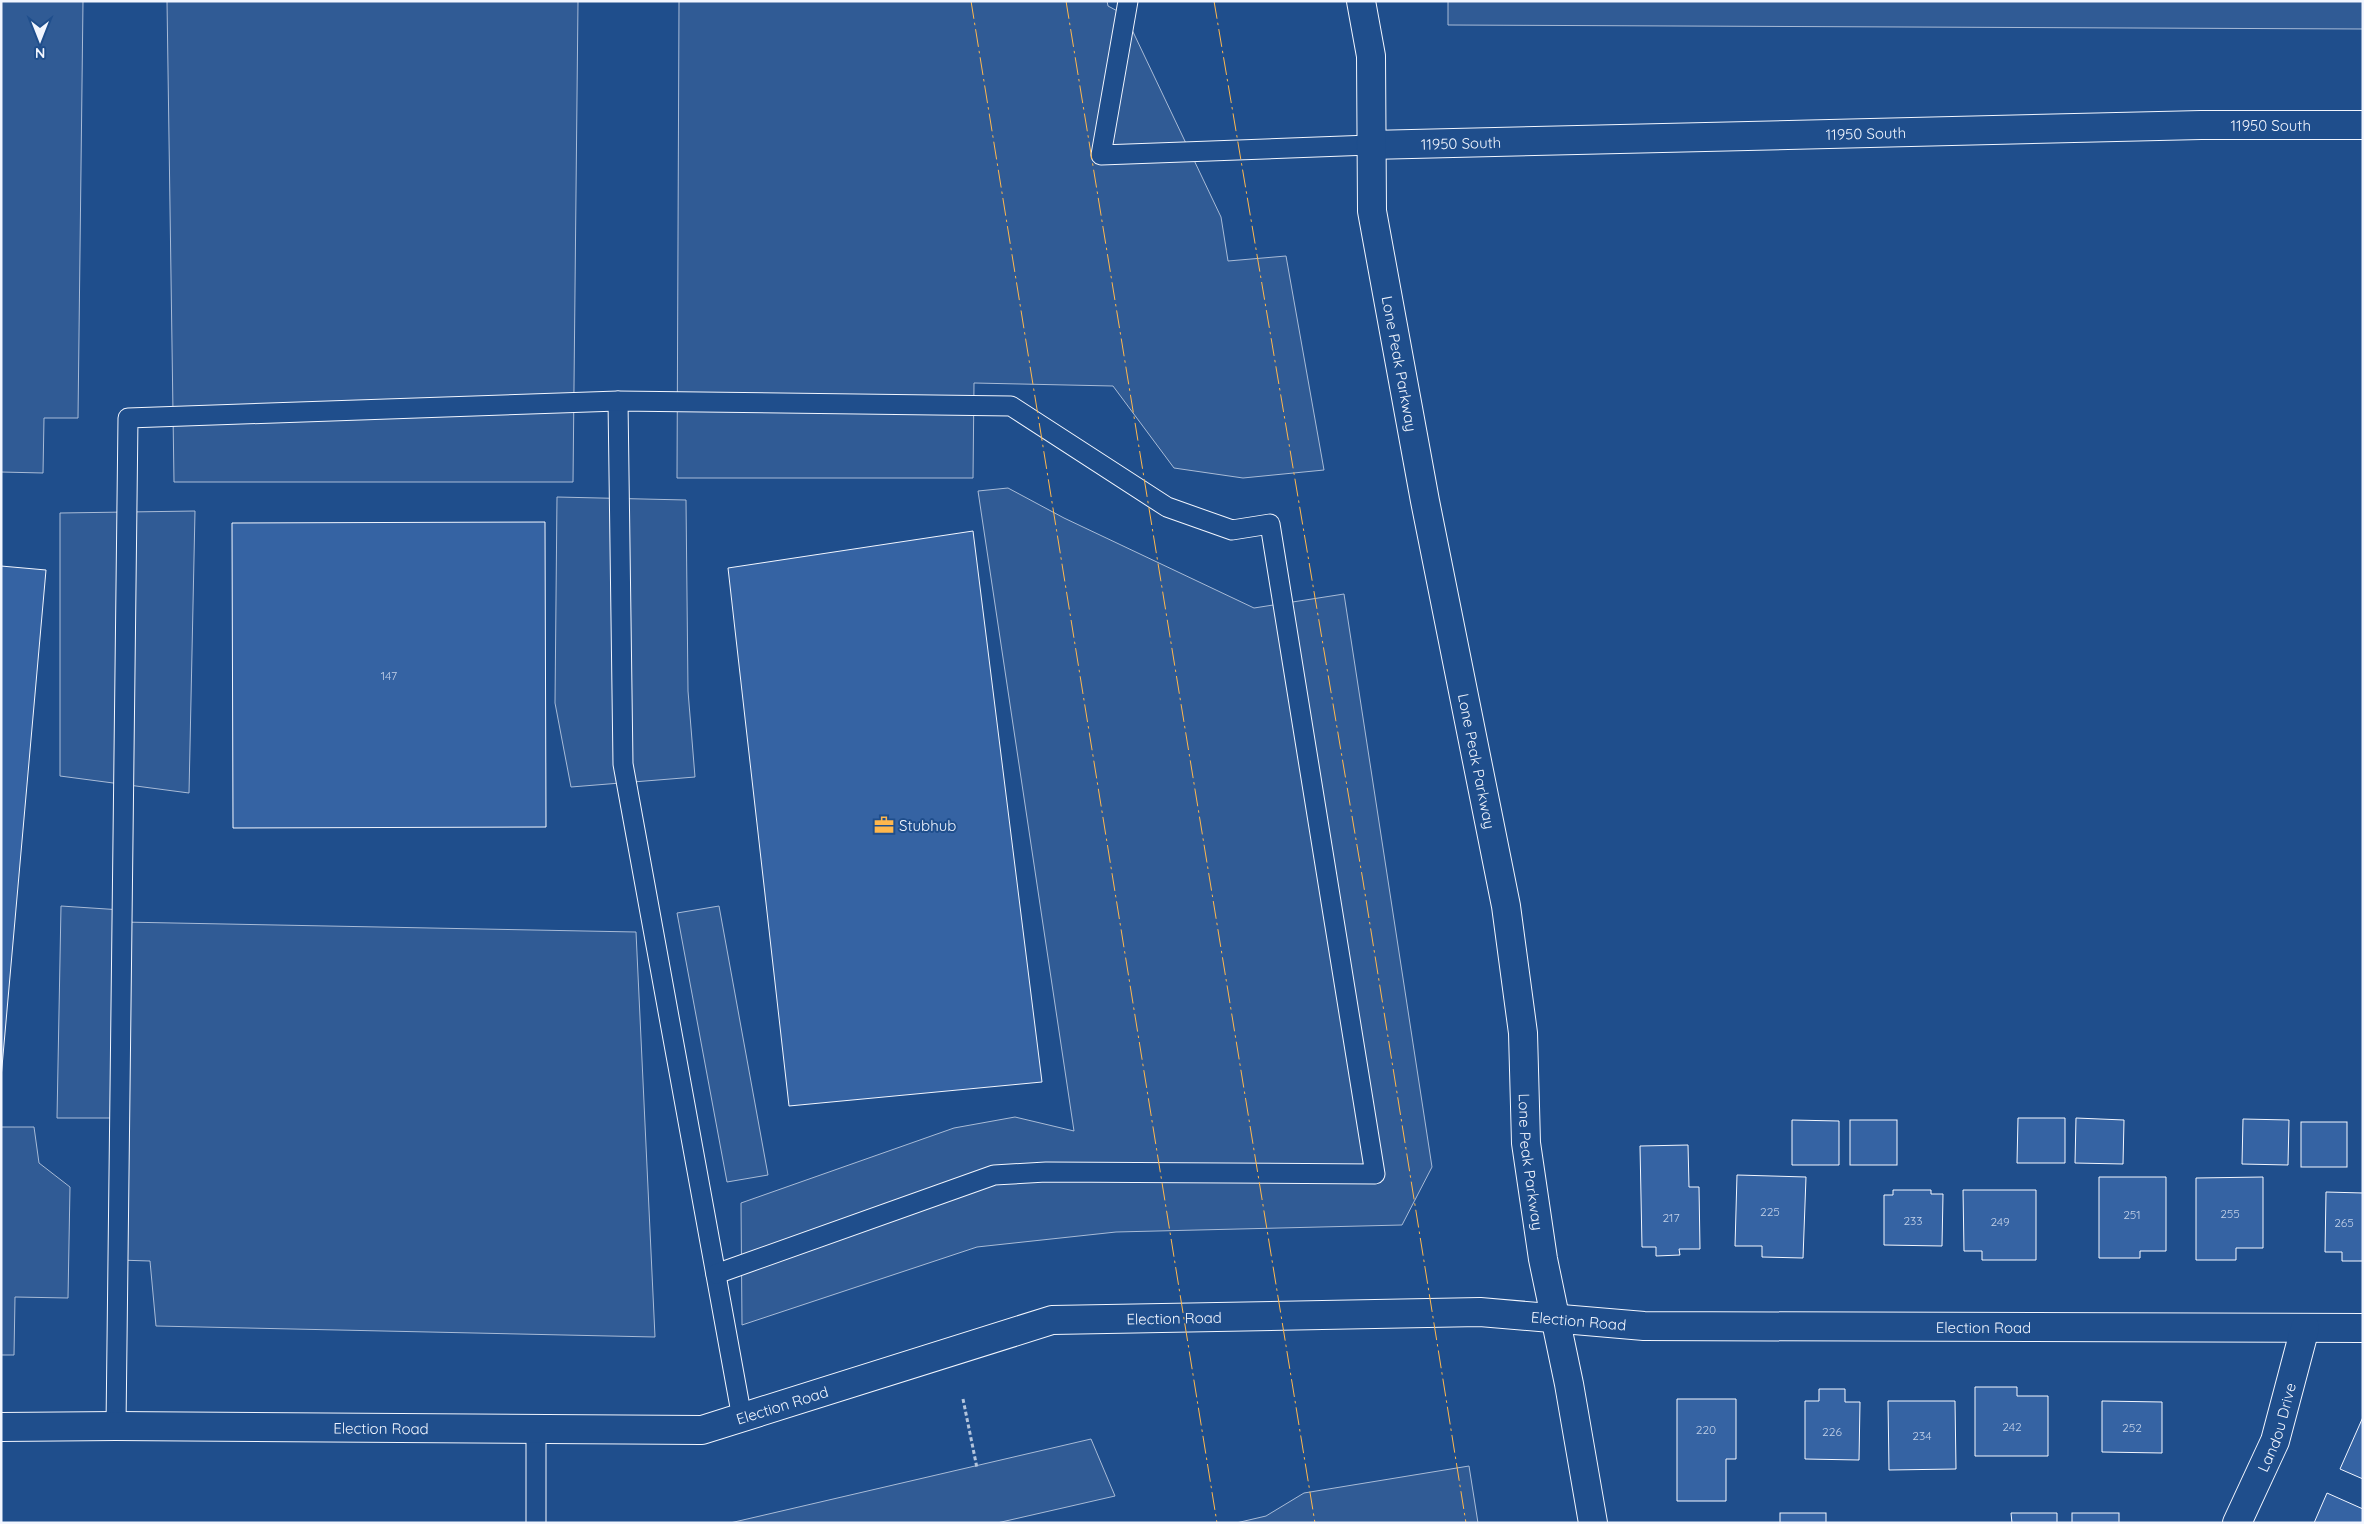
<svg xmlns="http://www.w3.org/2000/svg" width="2364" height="1524" viewBox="0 0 2364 1524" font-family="Quicksand,sans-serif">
<rect width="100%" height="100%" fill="#1f4e8c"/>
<g fill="#305b95" stroke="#a8bbd7">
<path d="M1 1H83L78 418H44L43 473 1 472Z"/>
<path d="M167 1H578L573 482H174Z"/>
<path d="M679 1H1107L1108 6 1125 15 1221 217 1228 261 1286 256 1324 470 1243 478 1174 468 1113 386 974 383 973 478H677Z"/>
<path d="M1448 1H2363V29L1448 25Z"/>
<path d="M1008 488 1064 518 1254 608 1344 594 1432 1167 1402 1225 1116 1232 977 1247 742 1325 741 1203 954 1128 1015 1117 1074 1131 978 491Z"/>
<path d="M557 497 686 500 688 691 695 777 571 787 555 703Z"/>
<path d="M195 511 189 793 60 776V513Z"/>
<path d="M61 906 122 910V922L636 932 655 1337 156 1326 150 1261 118 1260 120 1118H57Z"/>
<path d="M719 906 768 1175 727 1182 677 913Z"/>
<path d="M1 1127H34L39 1163 70 1187 68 1298 15 1297 14 1355H1Z"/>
<path d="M1091 1439 1115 1496 997 1523H730Z"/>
<path d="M1469 1466 1478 1523H1236L1266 1516 1304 1493Z"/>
</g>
<g fill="#3563a3" stroke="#f2f6ff">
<path d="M545 522 546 827 233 828 232 523Z"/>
<path d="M973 531 1042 1082 789 1106 728 568Z"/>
<path d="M1 566 46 570 1 1078Z"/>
<path d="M2018 1118H2065V1163H2017Z"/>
<path d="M2076 1118 2124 1120 2123 1164 2075 1163Z"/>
<path d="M2243 1119 2289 1120 2288 1165 2242 1164Z"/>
<path d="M1792 1120 1839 1121V1165H1792Z"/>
<rect x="1850" y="1120" width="47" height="45"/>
<rect x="2301" y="1122" width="46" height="45"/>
<path d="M1688 1145 1689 1187H1699L1700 1249H1679L1680 1255 1656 1256V1247H1642L1640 1146Z"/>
<path d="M1737 1175 1806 1177 1803 1258 1762 1257V1246H1735Z"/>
<path d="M2099 1177H2166V1251H2140V1258H2099Z"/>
<path d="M2263 1177V1248H2236V1260H2196V1178Z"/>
<path d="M1893 1190H1931V1194H1943L1942 1246 1884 1245V1195H1893Z"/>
<path d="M1963 1190H2036V1260H1982V1251H1964Z"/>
<path d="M2326 1192 2363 1193V1261H2342V1252H2325Z"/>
<path d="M1975 1387H2017V1396H2048V1456H1975Z"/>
<path d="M1819 1389H1845V1402H1860L1859 1460 1805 1459V1401H1819Z"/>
<path d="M1677 1399H1736V1459H1726V1501H1677Z"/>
<path d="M1888 1401H1955L1956 1469 1889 1470Z"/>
<path d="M2102 1401 2162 1402V1453L2102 1452Z"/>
<path d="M2363 1417V1479L2340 1469Z"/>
<path d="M2327 1493 2363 1509V1523H2314Z"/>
<rect x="1780" y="1513" width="46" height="10"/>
<path d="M2011 1513H2057V1523H2012Z"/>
<rect x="2072" y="1513" width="47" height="10"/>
</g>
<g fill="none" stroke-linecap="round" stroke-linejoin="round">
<defs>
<g id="service">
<path d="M1128 1 1101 155 1370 145"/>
<path d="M618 401 623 764 742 1418"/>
<path d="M116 1426 128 418 618 401 1011 406 1167 507 1232 530 1270 524 1375 1174 1046 1172 994 1175 716 1274"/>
<path d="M536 1430V1523"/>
</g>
<g id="minor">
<path id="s1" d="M1370 145 2201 125H2363"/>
<path id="s2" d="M1 1427 116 1426 702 1430 1052 1320 1480 1312 1644 1326 2363 1328"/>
<path id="s3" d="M2237 1523 2275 1441 2305 1328"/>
</g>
<g id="secondary">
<path id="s4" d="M1361 1 1371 56 1372 211 1425 501 1506 906 1523 1033 1526 1143 1543 1259 1569 1384 1593 1523"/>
</g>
</defs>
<use href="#service" stroke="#f2f6ff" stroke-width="21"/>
<use href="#minor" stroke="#f2f6ff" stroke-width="30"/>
<use href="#secondary" stroke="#f2f6ff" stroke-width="30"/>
<path stroke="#b3c4dc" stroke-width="3" stroke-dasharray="4 2.5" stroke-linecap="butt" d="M963 1399 977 1468"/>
<use href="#service" stroke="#1f4e8c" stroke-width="19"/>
<use href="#minor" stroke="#1f4e8c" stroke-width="28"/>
<use href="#secondary" stroke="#1f4e8c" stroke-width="28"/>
<g stroke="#ffb74d" stroke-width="1" stroke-dasharray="18 4 2.5 4" stroke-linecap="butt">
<path d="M971 1 1217 1523"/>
<path d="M1066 1 1315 1523"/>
<path d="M1214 1 1363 881 1466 1523"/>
</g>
</g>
<defs>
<symbol id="office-bare" viewBox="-9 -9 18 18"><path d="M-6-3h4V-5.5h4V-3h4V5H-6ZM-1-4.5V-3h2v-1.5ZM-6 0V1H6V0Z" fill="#ffb74d" stroke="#1f4e8c" stroke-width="2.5" paint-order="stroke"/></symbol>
</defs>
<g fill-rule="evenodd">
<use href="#office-bare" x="870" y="811" width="28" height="28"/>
</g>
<g text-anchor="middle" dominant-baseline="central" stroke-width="4" stroke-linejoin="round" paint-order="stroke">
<g font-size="12" fill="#c3d1e8">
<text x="389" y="675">147</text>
<text x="1770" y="1211">225</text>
<text x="2230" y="1213">255</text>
<text x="2132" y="1214">251</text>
<text x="1671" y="1217">217</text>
<text x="1913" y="1220">233</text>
<text x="2000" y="1221">249</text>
<text x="2344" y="1222">265</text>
<text x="2012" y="1426">242</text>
<text x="2132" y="1427">252</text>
<text x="1706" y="1429">220</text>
<text x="1832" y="1431">226</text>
<text x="1922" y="1435">234</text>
</g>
<g font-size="15" fill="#f2f6ff" stroke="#1f4e8c">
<text stroke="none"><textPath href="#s1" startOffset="901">11950 South</textPath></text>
<text stroke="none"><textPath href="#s1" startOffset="496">11950 South</textPath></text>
<text stroke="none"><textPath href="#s1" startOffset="91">11950 South</textPath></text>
<text stroke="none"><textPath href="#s4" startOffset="366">Lone Peak Parkway</textPath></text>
<text stroke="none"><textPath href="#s4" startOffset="771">Lone Peak Parkway</textPath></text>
<text stroke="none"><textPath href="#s4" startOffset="1176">Lone Peak Parkway</textPath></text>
<text stroke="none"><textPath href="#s2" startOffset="1190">Election Road</textPath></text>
<text stroke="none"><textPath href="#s2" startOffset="1595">Election Road</textPath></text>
<text stroke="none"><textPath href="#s2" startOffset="2000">Election Road</textPath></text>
<text stroke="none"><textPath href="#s2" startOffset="785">Election Road</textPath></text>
<text stroke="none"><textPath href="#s3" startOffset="104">Landou Drive</textPath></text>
<text stroke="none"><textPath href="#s2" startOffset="380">Election Road</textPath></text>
</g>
<g font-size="15" fill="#f2f6ff" stroke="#1f4e8c" text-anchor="start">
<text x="899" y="825">Stubhub</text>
</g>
</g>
<rect width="2364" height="1524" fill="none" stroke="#f2f6ff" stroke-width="5"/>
<g transform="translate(40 40) rotate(180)" stroke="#1f4e8c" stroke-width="4" paint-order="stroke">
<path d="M0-4L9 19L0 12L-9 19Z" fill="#f2f6ff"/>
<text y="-8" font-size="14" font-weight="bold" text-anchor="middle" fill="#f2f6ff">N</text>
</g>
</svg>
